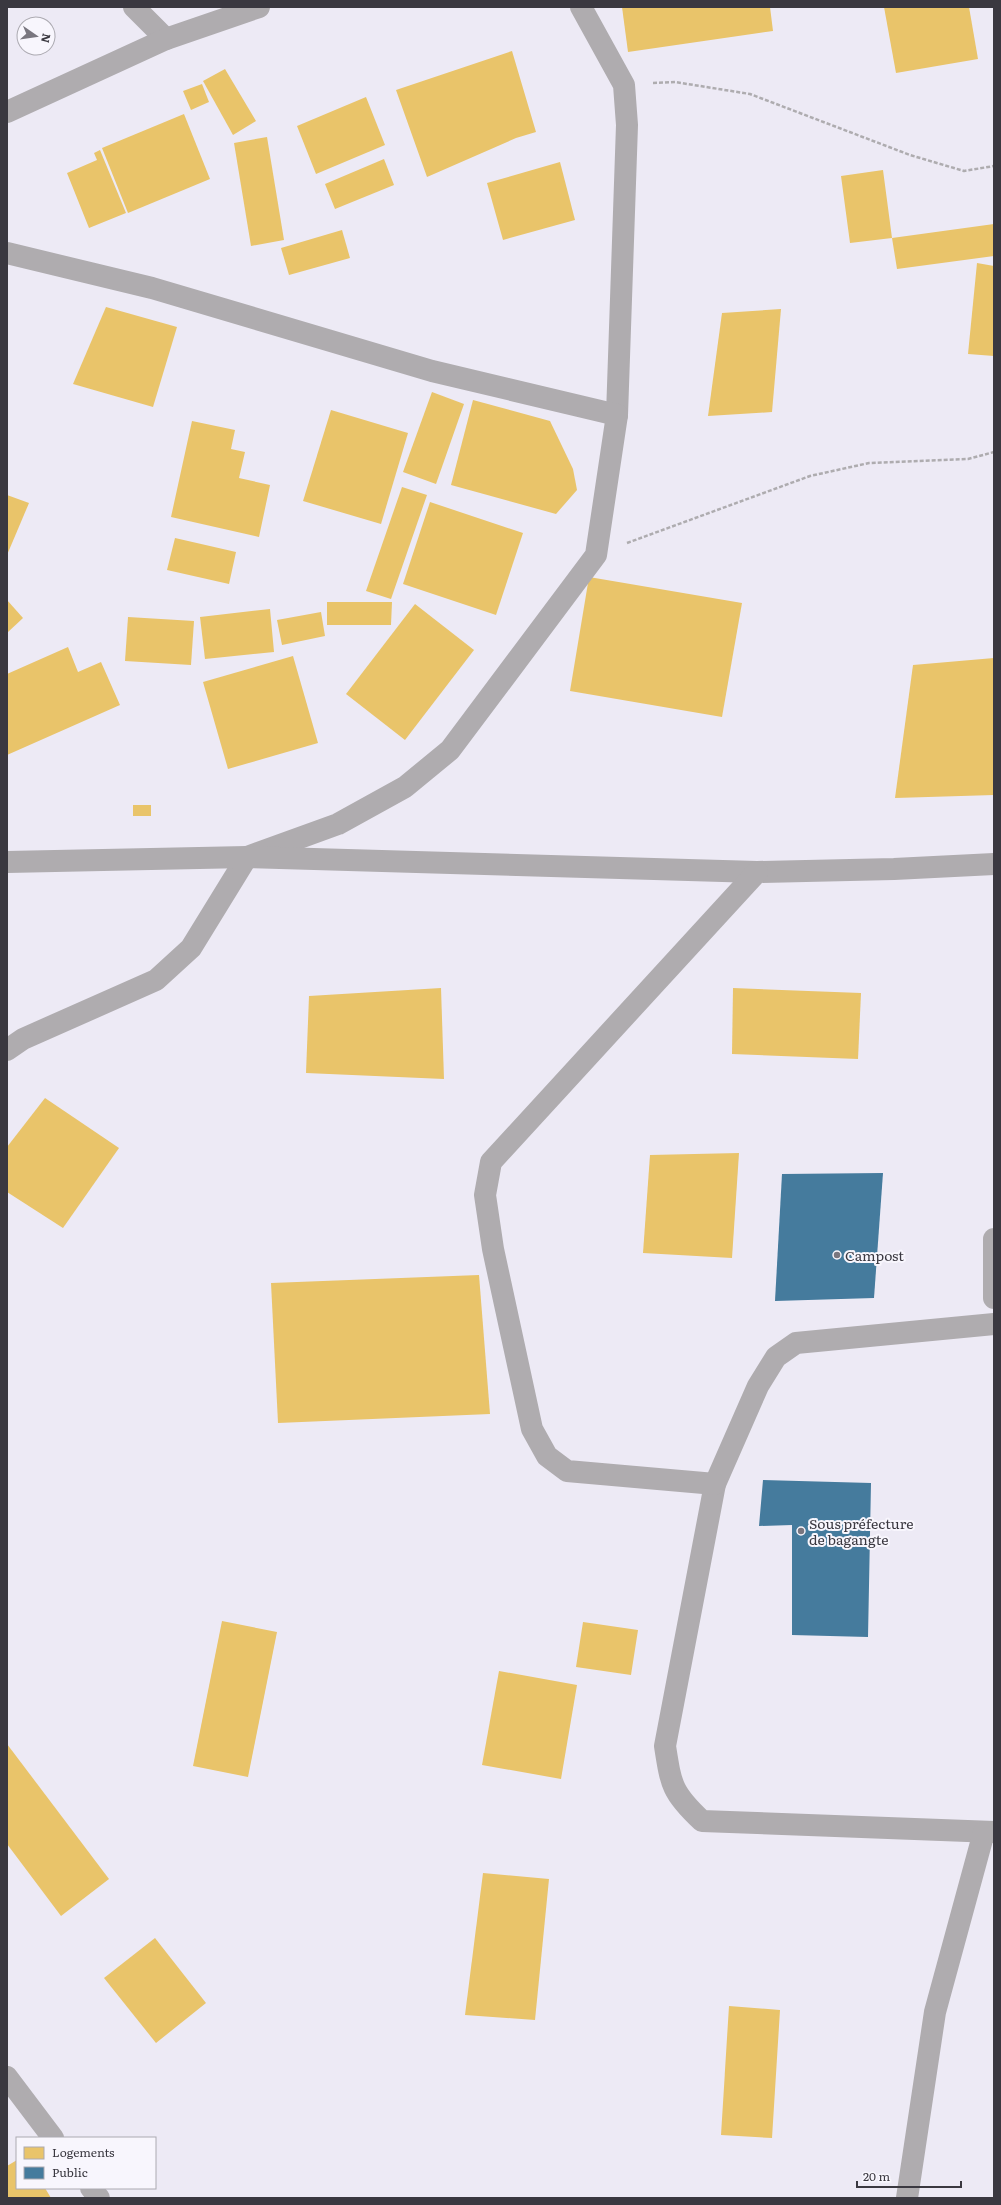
<svg xmlns="http://www.w3.org/2000/svg" width="1001" height="2205" viewBox="0 0 1001 2205" font-family="Literata,serif">
<rect width="100%" height="100%" fill="#edeaf5"/>
<g fill="#e9c46a">
<path d="M622 7H770L773 31 628 52Z"/>
<path d="M884 7H969L978 59 896 73Z"/>
<path d="M512 51 536 132 516 138 427 177 396 90Z"/>
<path d="M225 69 256 121 233 135 203 81Z"/>
<path d="M202 84 209 102 191 110 183 91Z"/>
<path d="M366 97 385 145 316 174 297 126Z"/>
<path d="M184 114 210 179 128 213 102 148Z"/>
<path d="M267 137 284 240 251 246 234 143Z"/>
<path d="M100 150 126 213 89 228 67 173 97 160 94 153Z"/>
<path d="M384 159 394 185 335 209 325 184Z"/>
<path d="M560 162 575 220 503 240 487 183Z"/>
<path d="M883 170 892 238 994 224V256L897 269 892 238 850 243 841 176Z"/>
<path d="M342 230 350 258 289 275 281 248Z"/>
<path d="M977 263 994 266V356L968 354Z"/>
<path d="M106 307 177 327 153 407 73 384Z"/>
<path d="M781 309 772 412 708 416 722 313Z"/>
<path d="M432 392 464 404 436 484 403 472Z"/>
<path d="M473 400 550 421 573 469 577 490 556 514 451 485Z"/>
<path d="M331 410 408 433 381 524 303 501Z"/>
<path d="M192 421 235 430 231 449 245 452 239 478 270 485 259 537 171 517Z"/>
<path d="M402 487 427 495 391 599 366 591Z"/>
<path d="M7 495 29 503 7 555Z"/>
<path d="M430 502 523 533 496 615 403 584Z"/>
<path d="M175 538 236 552 229 584 167 570Z"/>
<path d="M589 577 742 603 722 717 570 691Z"/>
<path d="M7 600 23 618 7 633Z"/>
<path d="M327 602H392L391 625H327Z"/>
<path d="M415 604 474 650 405 740 346 694Z"/>
<path d="M270 609 274 652 205 659 200 617Z"/>
<path d="M321 612 325 636 282 645 277 620Z"/>
<path d="M128 617 194 621 191 665 125 661Z"/>
<path d="M68 647 78 672 101 662 120 705 7 755V674Z"/>
<path d="M293 656 318 743 228 769 203 682Z"/>
<path d="M994 658V795L895 798 913 665Z"/>
<rect x="133" y="805" width="18" height="11"/>
<path d="M441 988 444 1079 306 1073 309 996Z"/>
<path d="M733 988 861 993 858 1059 732 1054Z"/>
<path d="M45 1098 119 1148 63 1228 7 1192V1147Z"/>
<path d="M739 1153 732 1258 643 1253 650 1155Z"/>
<path d="M479 1275 490 1414 278 1423 271 1283Z"/>
<path d="M222 1621 277 1632 248 1777 193 1766Z"/>
<path d="M583 1622 638 1630 631 1675 576 1667Z"/>
<path d="M499 1671 577 1685 561 1779 482 1765Z"/>
<path d="M7 1744 109 1879 61 1916 7 1844Z"/>
<path d="M483 1873 549 1879 535 2020 465 2015Z"/>
<path d="M155 1938 206 2003 156 2043 104 1978Z"/>
<path d="M729 2006 780 2010 772 2138 721 2135Z"/>
<path d="M17 2160V2188H45L51 2198H7V2166Z"/>
</g>
<g fill="#457b9d">
<path d="M883 1173 874 1298 775 1301 782 1174Z"/>
<path d="M763 1480 871 1483 868 1637 792 1635V1525L759 1526Z"/>
</g>
<g fill="none" stroke-linecap="round" stroke-linejoin="round">
<g stroke="#aeacaf" stroke-width="2.5" stroke-dasharray="4 2" stroke-linecap="butt">
<path d="M653 83 675 82 750 94 910 155 964 171 994 166"/>
<path d="M627 543 810 476 869 463 968 459 994 452"/>
</g>
<g stroke="#afacaf" stroke-width="22">
<path d="M134 7 166 39"/>
<path d="M581 7 624 85 627 125 617 415"/>
<path d="M7 253 152 288 432 371 617 415 596 555 450 750 405 787 338 824 247 857 191 948 156 980 23 1039 7 1050"/>
<path d="M7 862 247 857 757 872 894 869 994 864"/>
<path d="M994 1324 796 1343 776 1357 758 1386 715 1484 665 1746C671 1785 672 1793 702 1821L994 1832"/>
<path d="M715 1484 567 1471 547 1456 532 1429 493 1249 485 1195 491 1162 757 872"/>
<path d="M7 2077 53 2138"/>
<path d="M91 2188 99 2198"/>
<path d="M907 2198 935 2012 984 1832"/>
</g>
<g stroke="#afacaf" stroke-width="22">
<path d="M7 112 166 39 259 7"/>
<path d="M994 1239V1298"/>
</g>
</g>
<g fill="#79767f" stroke="#f8f6fd" stroke-width="1.5">
<circle cx="837" cy="1255" r="4"/>
<circle cx="801" cy="1531" r="4"/>
</g>
<g text-anchor="middle" dominant-baseline="central" stroke-width="4" stroke-linejoin="round" paint-order="stroke">
<g font-size="14" fill="#3a3840" stroke="#f8f6fd" text-anchor="start">
<text x="845" y="1255">Campost</text>
<text x="809" y="1523">Sous préfecture<tspan x="809" dy="16">de bagangte</tspan></text>
</g>
</g>
<rect width="1001" height="2205" fill="none" stroke="#3a3840" stroke-width="16"/>
<rect x="16" y="2137" width="140" height="52" fill="#f8f6fd" stroke="#acaab1"/>
<rect x="24" y="2147" width="20" height="12" fill="#e9c46a" stroke="#acaab1"/>
<text x="52" y="2157" font-size="12" fill="#3a3840">Logements</text>
<rect x="24" y="2167" width="20" height="12" fill="#457b9d" stroke="#acaab1"/>
<text x="52" y="2177" font-size="12" fill="#3a3840">Public</text>
<g transform="translate(36 36) rotate(103)"><circle r="19" fill="#f8f6fd" stroke="#acaab1"/>
<path d="M0-3L7 15L0 10L-7 15Z" fill="#79767f"/>
<text y="-6" font-size="11" font-weight="bold" text-anchor="middle" fill="#3a3840">N</text>
</g>
<path d="M857 2181v6h104v-6" fill="none" stroke="#3a3840" stroke-width="2"/>
<text x="863" y="2181" font-size="12" fill="#3a3840" stroke="#f8f6fd" stroke-width="3" paint-order="stroke">20 m</text>
</svg>
